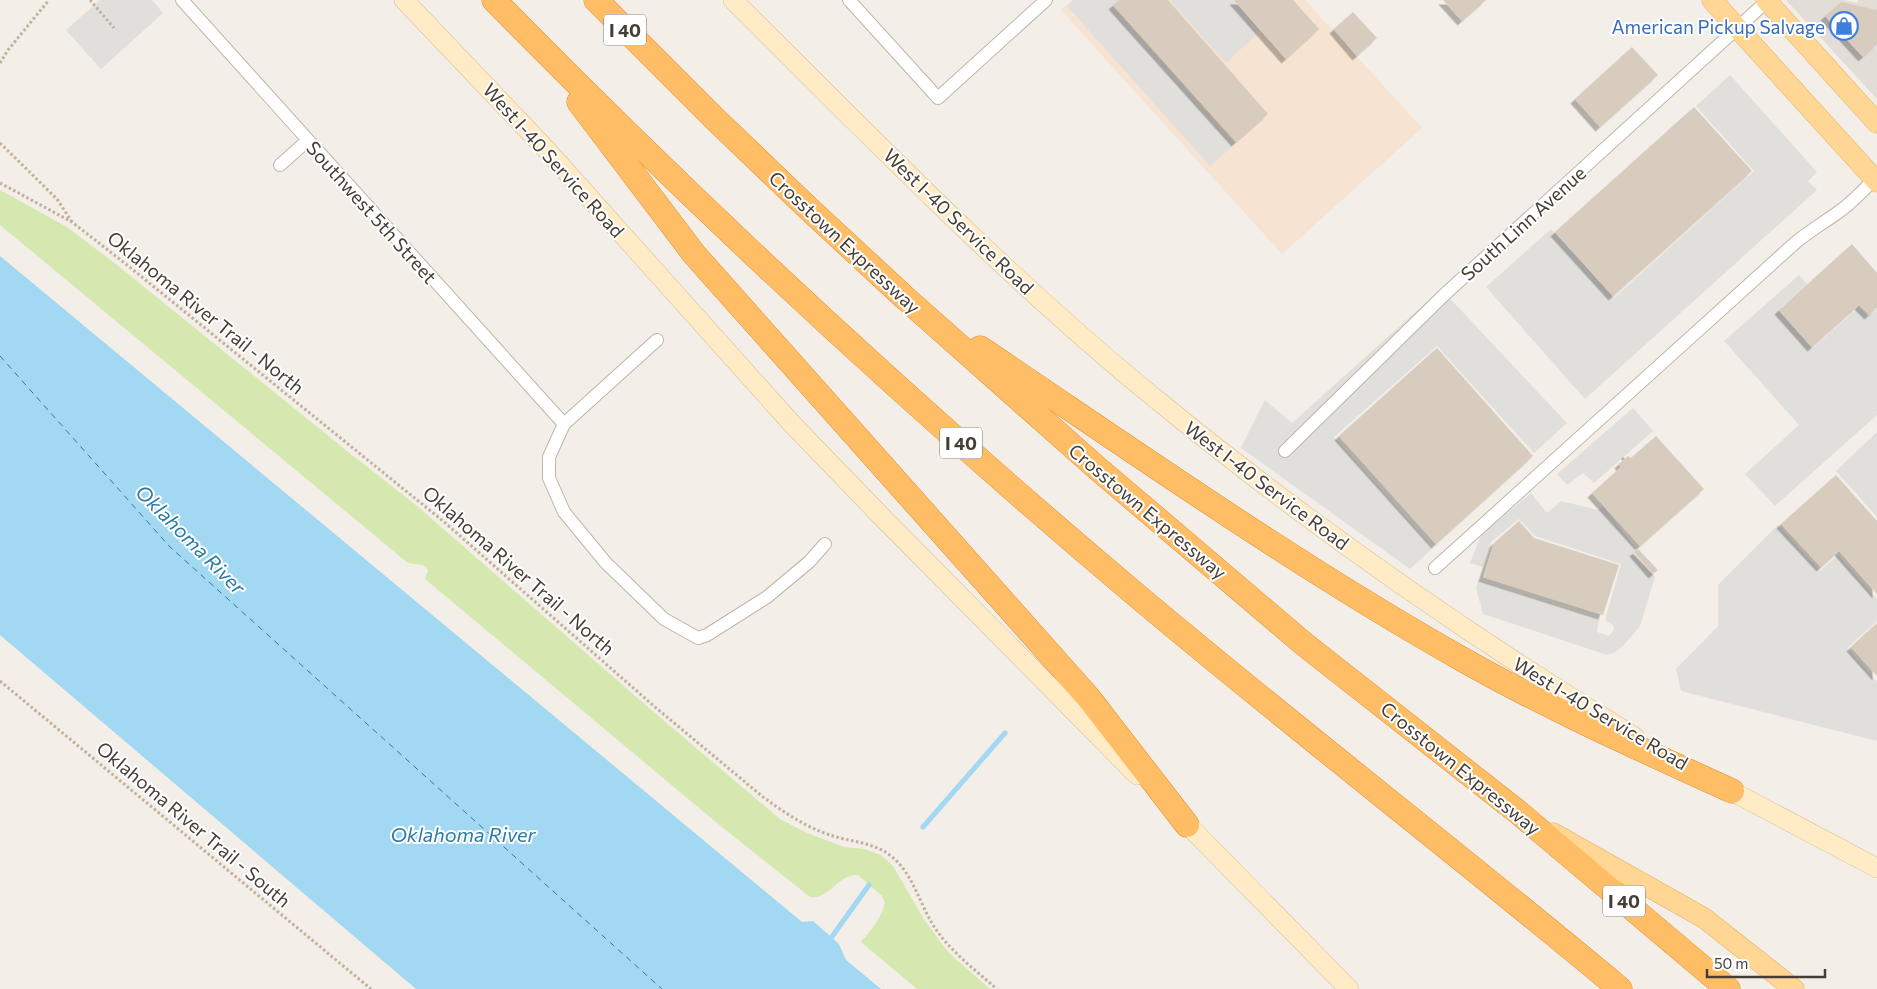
<svg xmlns="http://www.w3.org/2000/svg" width="1877" height="989" viewBox="0 0 1877 989" font-family="Commissioner,sans-serif">
<defs>
<filter id="shadow"><feDropShadow dx="-4.5" dy="4.5" stdDeviation="0" flood-color="#0004"/></filter>
</defs>
<rect width="100%" height="100%" fill="#f3eee7"/>
<path fill="#f6e3d1" d="M1072 0H1305L1422 128 1282 254 1061 10Z"/>
<path fill="#e3ddd8" d="M1786 0H1844L1857 3 1858 0H1877V99Z"/>
<path fill="#d4e8af" d="M0 190 67 227 117 265 347 451 417 506 649 708 780 819 807 833 844 847 864 849 881 855 893 866 925 921 949 953 990 989H917L861 942C871 930 881 919 885 903L882 896 858 875C837 874 830 900 810 897L717 823 425 579 428 570 423 565 408 563 0 225Z"/>
<g fill="#e1dfdc">
<path d="M100 0H152L163 13 101 69 66 30Z"/>
<path d="M1074 0H1118L1112 6 1235 144 1210 166 1067 6Z"/>
<path d="M1170 0H1233L1260 31 1226 63Z"/>
<path d="M1730 75 1817 172 1808 181 1817 190 1585 399 1486 287 1551 229 1614 298 1754 171 1696 106Z"/>
<path d="M1799 275 1807 284 1778 310 1812 349 1859 307 1868 317 1877 309V415L1775 506 1745 474 1799 425 1724 341Z"/>
<path d="M1441 289 1567 423 1534 453 1437 346 1334 437 1433 548 1410 569 1241 448 1265 400 1292 423Z"/>
<path d="M1633 408 1653 431 1594 483 1583 473 1567 485 1557 474Z"/>
<path d="M1877 432V517L1836 471Z"/>
<path d="M1531 493 1547 513 1561 501 1598 510 1603 506 1635 547 1633 555 1655 577 1640 626 1623 646 1614 653 1607 655 1483 614 1476 588 1478 580 1599 619 1597 632 1609 636 1614 630 1613 625 1605 620 1621 564 1535 536 1519 519 1491 542 1483 567 1470 563 1481 535Z"/>
<path d="M1778 525 1820 571 1838 555 1877 599V621L1847 648 1877 682V741L1681 691 1676 669 1718 626V585Z"/>
</g>
<path fill="#a2d8f1" d="M0 256 802 922 813 921 839 944 846 960 881 989H416L0 635Z"/>
<g fill="none" stroke-linecap="round" stroke-linejoin="round">
<g stroke="#a2d8f1" stroke-width="5">
<path d="M923 827 1005 733"/>
<path d="M831 938 869 885"/>
</g>
<path stroke="#2b7ba3" stroke-width="1" stroke-dasharray="6 5" stroke-linecap="butt" d="M0 356 170 547 662 989"/>
</g>
<g fill="#d8ccbf" filter="url(#shadow)">
<path d="M1119 0H1168L1268 114 1236 142 1113 5Z"/>
<path d="M1234 0H1293L1319 29 1286 59Z"/>
<path d="M1443 0H1486L1462 21Z"/>
<path d="M1841 2 1877 10V44L1863 57 1825 16Z"/>
<path d="M1353 12 1377 38 1357 56 1334 29Z"/>
<path d="M1632 47 1658 75 1600 127 1575 99Z"/>
<path d="M1694 107 1752 171 1613 296 1555 232Z"/>
<path d="M1852 244 1877 273V308L1869 315 1859 305 1812 347 1779 310Z"/>
<path d="M1437 348 1533 456 1436 544 1339 436Z"/>
<path d="M1656 436 1704 489 1640 546 1592 493 1621 467 1619 464 1628 456 1631 458Z"/>
<path d="M1836 475 1877 521V594L1839 551 1821 567 1781 524Z"/>
<path d="M1519 521 1534 538 1619 565 1603 615 1483 577 1494 543Z"/>
<path d="M1638 549 1658 570 1653 574 1634 552Z"/>
<path d="M1877 623V676L1851 647Z"/>
</g>
<g fill="none" stroke-linecap="round" stroke-linejoin="round">
<defs>
<g id="street">
<path d="M182 0 564 424"/>
<path d="M849 0 938 98 1046 0"/>
<path d="M280 165 307 141"/>
<path d="M657 340 564 424 549 457V478L564 512 606 563 664 619 698 638 707 635 767 597 809 562 825 544"/>
<path d="M1285 451 1445 294 1767 1"/>
<path d="M1435 568 1795 243C1809 231 1825 222 1840 211 1854 201 1865 189 1877 176"/>
</g>
<g id="secondary">
<path d="M404 0 544 147 793 425 881 516 1137 775"/>
<path d="M733 0C869 135 1003 274 1151 395 1304 521 1466 634 1635 737"/>
<path d="M1720 785 1877 868"/>
<path d="M1178 815 1349 989"/>
</g>
<g id="primary">
<path d="M1712 0 1877 182"/>
<path d="M1766 0 1877 123"/>
<path d="M1553 833 1704 918 1794 989"/>
</g>
<g id="highway">
<path d="M494 0C698 208 912 406 1135 594 1294 728 1460 855 1620 989"/>
<path d="M596 0 715 119 809 209 904 297 1097 468 1304 644 1519 813 1728 989"/>
<path d="M579 102 694 254 1088 697 1187 825"/>
<path d="M980 348C1138 454 1294 564 1460 658 1548 708 1640 749 1732 791"/>
</g>
</defs>
<use href="#street" stroke="#bfb5a9" stroke-width="14"/>
<use href="#secondary" stroke="#d4be96" stroke-width="20"/>
<use href="#primary" stroke="#e4b264" stroke-width="21"/>
<use href="#highway" stroke="#de9036" stroke-width="25"/>
<g stroke="#c1b09a" stroke-width="3" stroke-dasharray="2.5 2.5" stroke-linecap="butt">
<path d="M90 0 114 28"/>
<path d="M0 63 8 50 49 0"/>
<path d="M0 143 57 199 72 222"/>
<path d="M0 183 72 222 127 265 443 521 655 707 763 797C785 813 807 828 833 836 853 842 875 843 891 856 914 874 920 907 937 931 953 953 976 971 997 989"/>
<path d="M1622 458 1624 460"/>
<path d="M0 681 371 989"/>
</g>
<use href="#street" stroke="#fff" stroke-width="12"/>
<use href="#secondary" stroke="#ffebc5" stroke-width="19"/>
<use href="#primary" stroke="#ffd694" stroke-width="20"/>
<use href="#highway" stroke="#ffbe66" stroke-width="24"/>
</g>
<defs>
<symbol id="shop-ring" viewBox="-11 -11 22 22"><circle r="9.5" fill="#fff" stroke="#3f7fe0" stroke-width="1.5"/><path d="M-5-2.5h2.3a2.7 3.5 0 0 1 5.4 0H5L5.5 6h-11ZM-1.5-2.5h3a1.5 2.3 0 0 0-3 0Z" fill="#3f7fe0"/></symbol>
</defs>
<g fill-rule="evenodd">
<use href="#shop-ring" x="1828" y="10" width="32" height="32"/>
</g>
<g text-anchor="middle" dominant-baseline="central" stroke-width="4" stroke-linejoin="round" paint-order="stroke">
<g fill="#fff" stroke="#7e7872" stroke-width="1">
<rect x="604" y="14.5" width="42" height="31" rx="4"/>
<rect x="940" y="427.5" width="42" height="31" rx="4"/>
<rect x="1603" y="885.5" width="42" height="31" rx="4"/>
</g>
<g font-size="18" font-weight="bold" fill="#463e36">
<text x="625" y="30">I 40</text>
<text x="961" y="443">I 40</text>
<text x="1624" y="901">I 40</text>
</g>
<g font-size="19" fill="#366cbe" stroke="#fff" text-anchor="end">
<text x="1825" y="26">American Pickup Salvage</text>
</g>
<g font-size="19" fill="#463e36" stroke="#fff">
<text transform="translate(554 160) rotate(48)">West I-40 Service Road</text>
<text transform="translate(372 212) rotate(48)">Southwest 5th Street</text>
<text transform="translate(959 221) rotate(44)">West I-40 Service Road</text>
<text transform="translate(1523 223) rotate(-42)">South Linn Avenue</text>
<text transform="translate(845 242) rotate(43)">Crosstown Expressway</text>
<text transform="translate(206 312) rotate(39)">Oklahoma River Trail - North</text>
<text transform="translate(1267 485) rotate(37)">West I-40 Service Road</text>
<text transform="translate(1148 511) rotate(40)">Crosstown Expressway</text>
<text transform="translate(519 570) rotate(41)">Oklahoma River Trail - North</text>
<text transform="translate(1601 713) rotate(31)">West I-40 Service Road</text>
<text transform="translate(1461 768) rotate(39)">Crosstown Expressway</text>
<text transform="translate(194 824) rotate(40)">Oklahoma River Trail - South</text>
</g>
<g font-size="20" font-style="italic" fill="#2b7ba3" stroke="#fff">
<text transform="translate(191 539) rotate(45)">Oklahoma River</text>
<text x="463" y="834">Oklahoma River</text>
</g>
</g>
<path d="M1707 969v8h118v-8" fill="none" stroke="#463e36" stroke-width="2.5"/>
<text x="1714" y="969" font-size="15" fill="#463e36" stroke="#ffffff" stroke-width="4" paint-order="stroke">50 m</text>
</svg>
